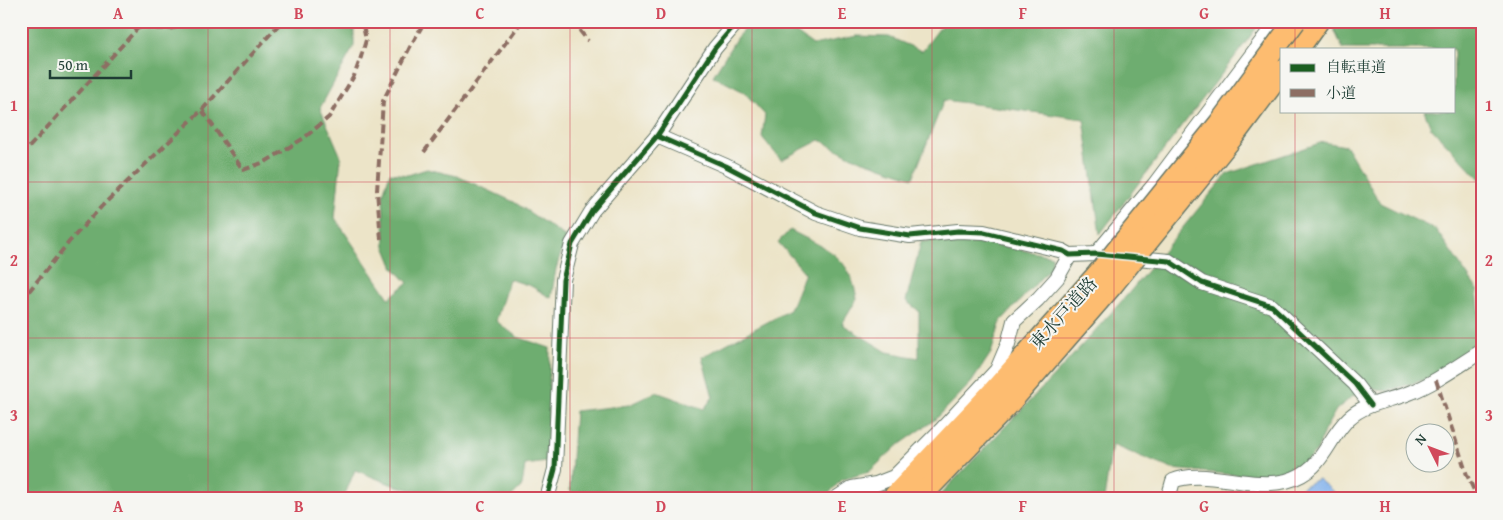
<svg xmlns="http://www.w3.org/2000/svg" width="1503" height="520" viewBox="0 0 1503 520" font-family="'Gentium Book Plus','Noto Serif JP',serif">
<rect width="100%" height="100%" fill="#f6f6f2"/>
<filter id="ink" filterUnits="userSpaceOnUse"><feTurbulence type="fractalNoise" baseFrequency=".02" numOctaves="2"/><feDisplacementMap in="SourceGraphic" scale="10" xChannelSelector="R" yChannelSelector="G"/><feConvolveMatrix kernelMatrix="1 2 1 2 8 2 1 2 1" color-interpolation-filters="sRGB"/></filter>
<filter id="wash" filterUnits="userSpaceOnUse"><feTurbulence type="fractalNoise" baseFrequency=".0096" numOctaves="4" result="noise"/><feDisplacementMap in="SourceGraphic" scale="20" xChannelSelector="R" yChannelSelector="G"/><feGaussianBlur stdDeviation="1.12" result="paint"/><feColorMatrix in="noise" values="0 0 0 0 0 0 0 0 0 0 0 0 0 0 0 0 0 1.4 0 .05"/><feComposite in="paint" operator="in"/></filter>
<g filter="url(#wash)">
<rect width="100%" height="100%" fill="#ece4c8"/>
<g fill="#6ead70" stroke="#467552">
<path d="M21 21H354V46L320 108 341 157 335 218 389 298 408 283 394 268 385 246 383 194 390 173 408 175 427 169 457 176 514 202 566 237 556 269 551 298 531 286 509 279 496 321 517 337 550 348 547 462 525 465 522 486 509 499H439L435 494 398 487 355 470 343 499H22Z"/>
<path d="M752 21H780L813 45 857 36 889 37 922 51 945 21H1262L1100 234 1084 119 944 100 913 178 852 157 820 140 781 160 762 137 765 115 744 92 713 76 737 37Z"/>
<path d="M1337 21H1482V181L1431 128 1424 111H1454V49H1343L1333 27Z"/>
<path d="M1323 142 1346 146 1380 203 1436 230 1477 289 1482 342 1433 377 1387 391 1372 388 1353 396 1336 410 1324 431 1317 451 1300 466 1281 474 1259 477 1172 469 1112 445 1104 499H936L1065 364 1128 294 1227 174Z"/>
<path d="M790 230C827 250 849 253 857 299L842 324 887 352 919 358V311L906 301 921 242 961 238 1052 256V266L1001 321 991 353 971 383 936 419 896 447 869 472 841 480 824 499H577L570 490 575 411 629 405 656 392 704 409 713 397 702 357 790 310 805 273 778 242Z"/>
</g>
<path fill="#81b1ec" stroke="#507790" d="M1318 479 1342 499H1270V494L1298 489Z"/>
</g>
<g filter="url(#ink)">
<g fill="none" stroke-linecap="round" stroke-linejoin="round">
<defs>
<g id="minor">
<path d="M657 136 726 166 816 213 860 228 910 236 958 231 984 232 1063 251 1070 255 1096 254 1169 261 1202 283 1272 306 1355 384 1371 405"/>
<path d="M1096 254 1154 185 1277 21"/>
<path d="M547 499 555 469 563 280 572 244 592 211 657 136 715 48 738 21"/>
<path d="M835 499 852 488 876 484 894 477 941 430 997 370 1008 344 1014 321 1038 299 1057 278 1070 255"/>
<path d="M1168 499 1173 481C1203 468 1250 490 1286 481 1324 471 1325 441 1349 418 1365 403 1389 401 1409 393 1435 383 1458 366 1482 351"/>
</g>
<g id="highway">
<path d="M1298 49 1318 21"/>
<path d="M892 499 991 394 1098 274"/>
<path d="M918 499 1005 408 1112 285"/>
</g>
</defs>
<use href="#minor" stroke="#677768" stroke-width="16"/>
<use href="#highway" stroke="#677768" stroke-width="24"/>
<use href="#minor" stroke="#fff" stroke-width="14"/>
<use href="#highway" stroke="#fdbc70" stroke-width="21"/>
<defs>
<g id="highway-bridge">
<path d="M1098 274 1219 124 1295 21"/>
<path d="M1112 285 1234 135 1282 71"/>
</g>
</defs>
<use href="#highway-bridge" stroke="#677768" stroke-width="24" stroke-linecap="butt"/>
<use href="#highway-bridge" stroke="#fdbc70" stroke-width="21"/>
<g stroke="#8d6e63" stroke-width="4" stroke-dasharray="8 4" stroke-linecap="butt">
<path d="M572 21 588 41"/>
<path d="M202 110 282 21"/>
<path d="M424 152 522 21"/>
<path d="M21 156 137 29 143 26C159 30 176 31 190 21"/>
<path d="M381 239 377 191 383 101 410 47 425 21"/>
<path d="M21 301 69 242 103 205 202 110 243 170 265 162 304 138 329 117 354 76 361 57 366 40 362 21"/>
<path d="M1436 380 1467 475 1478 499"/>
</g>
<defs>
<g id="cycleway">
<path d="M657 136 726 166 816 213 860 228 910 236 958 231 984 232 1063 251 1070 255 1096 254 1169 261 1202 283 1272 306 1355 384 1371 405"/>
<path d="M547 499 555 469 563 280 572 244 592 211 657 136 715 48 738 21"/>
</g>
</defs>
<use href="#cycleway" stroke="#f6f6f2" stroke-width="8"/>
<use href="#cycleway" stroke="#1b5e20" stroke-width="5"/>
</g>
</g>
<path fill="none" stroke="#d1495b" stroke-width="1" stroke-opacity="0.55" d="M208 21V499M390 21V499M570 21V499M752 21V499M932 21V499M1114 21V499M1295 21V49M1295 111V499M21 182H1482M21 338H1482"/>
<g text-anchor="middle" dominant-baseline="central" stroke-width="4" stroke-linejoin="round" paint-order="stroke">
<g font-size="18" fill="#1f3d34" stroke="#f6f6f2">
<text transform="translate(1063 313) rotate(-48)">東水戸道路</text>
</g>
</g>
<rect width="1503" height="520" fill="none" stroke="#f6f6f2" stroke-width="55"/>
<rect x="1280" y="48" width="175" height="65" fill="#f6f6f2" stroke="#a0aca6"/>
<rect x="1290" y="64" width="25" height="8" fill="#1b5e20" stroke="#a0aca6"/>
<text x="1326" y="72" font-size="15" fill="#1f3d34">自転車道</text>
<rect x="1290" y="89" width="25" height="8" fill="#8d6e63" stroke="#a0aca6"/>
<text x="1326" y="98" font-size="15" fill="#1f3d34">小道</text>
<g transform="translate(1430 448) rotate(312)"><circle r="24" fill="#f6f6f2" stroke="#a0aca6"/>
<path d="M0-4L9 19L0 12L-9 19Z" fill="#d1495b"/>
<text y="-8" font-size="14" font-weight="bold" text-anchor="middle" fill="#1f3d34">N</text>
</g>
<path d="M50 70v8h81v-8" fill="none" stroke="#1f3d34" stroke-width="2.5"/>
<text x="58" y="70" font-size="15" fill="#1f3d34" stroke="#f6f6f2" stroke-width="4" paint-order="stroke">50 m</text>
<rect x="28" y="28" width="1448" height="464" fill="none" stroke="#d1495b" stroke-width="2"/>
<g font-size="16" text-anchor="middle" font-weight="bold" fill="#d1495b">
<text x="118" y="19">A</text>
<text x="299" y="19">B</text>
<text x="480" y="19">C</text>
<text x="661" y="19">D</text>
<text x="842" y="19">E</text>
<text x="1023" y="19">F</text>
<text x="1204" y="19">G</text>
<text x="1385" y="19">H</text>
<text x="14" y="111">1</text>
<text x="1489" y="111">1</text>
<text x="14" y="266">2</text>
<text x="1489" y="266">2</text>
<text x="14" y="421">3</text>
<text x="1489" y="421">3</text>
<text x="118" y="512">A</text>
<text x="299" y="512">B</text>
<text x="480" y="512">C</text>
<text x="661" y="512">D</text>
<text x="842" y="512">E</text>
<text x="1023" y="512">F</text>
<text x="1204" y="512">G</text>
<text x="1385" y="512">H</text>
</g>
</svg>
